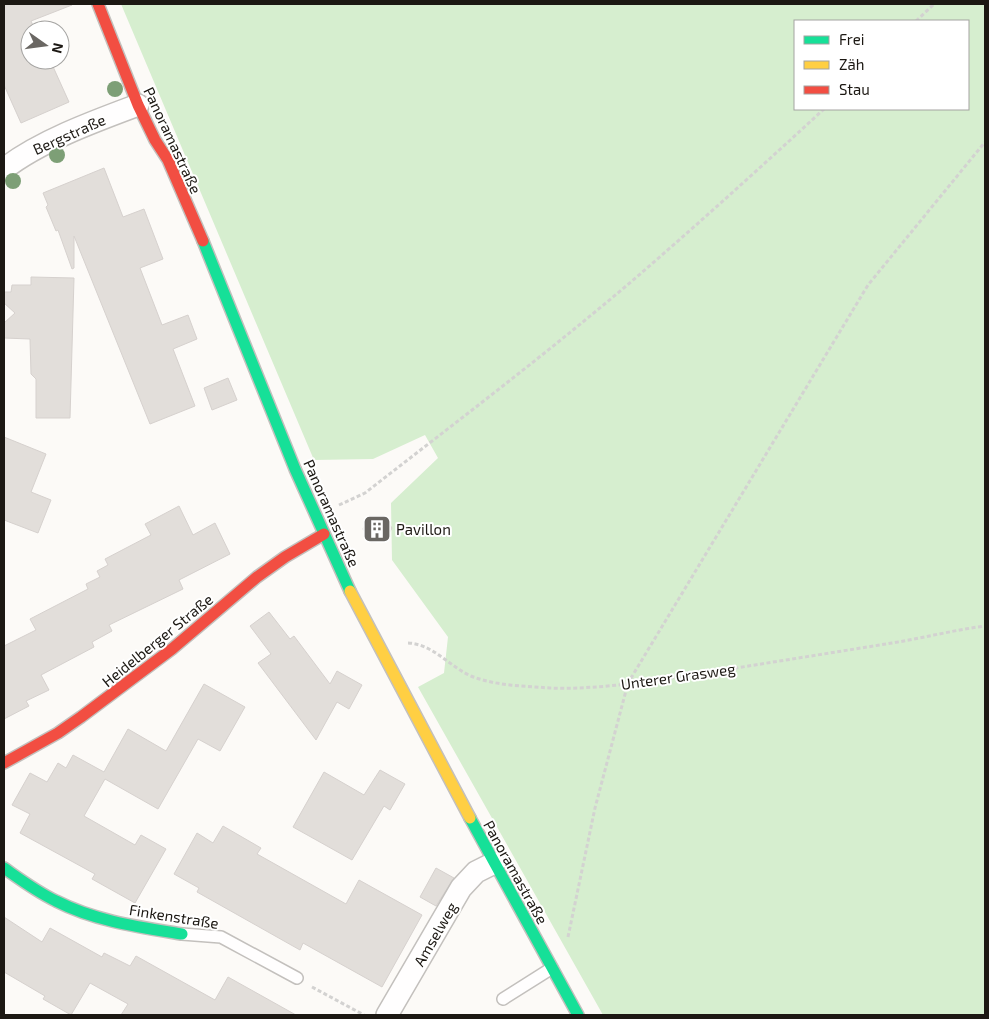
<svg xmlns="http://www.w3.org/2000/svg" width="989" height="1019" viewBox="0 0 989 1019" font-family="'Exo 2',sans-serif">
<rect width="100%" height="100%" fill="#fcfaf7"/>
<path fill="#d6eecf" fill-rule="evenodd" d="M121 4H985V1015H603L418 687 444 673 448 637 392 560 391 503 438 458 425 435 373 459 314 460ZM795 21H968V109H795Z"/>
<g fill="#e2deda" stroke="#d6d1ce">
<path d="M4 4 72 5 31 21 35 30H30V60H50L69 102 21 123 4 85Z"/>
<path d="M104 168 123 217 144 209 163 259 140 268 162 325 188 315 197 339 173 349 195 406 150 424 74 236V268L72 269 58 230 56 231 46 207 48 205 43 193Z"/>
<path d="M31 277 74 278 70 418H36V379L31 374 30 339 4 338V323L15 313 4 303V292H11L12 285H31Z"/>
<path d="M228 378 237 400 212 410 204 388Z"/>
<path d="M4 437 46 454 31 492 51 500 38 533 4 520Z"/>
<path d="M179 506 193 535 215 523 230 554 179 580 183 589 109 625 112 631 92 642 94 647 41 675 49 690 26 701 29 706 4 719V646L36 630 30 619 88 589 86 584 100 577 97 571 108 565 105 559 151 535 145 524Z"/>
<path d="M369 516H384L392 528 385 541 371 542 363 529Z"/>
<path d="M269 612 290 639 294 636 330 684 337 671 362 685 349 709 337 702 316 740 258 663 271 654 250 626Z"/>
<path d="M204 684 245 707 220 751 198 739 158 809 105 779 84 816 135 845 141 835 166 849 135 903 92 879 95 874 20 833 30 814 12 805 30 773 47 782 58 763 66 768 73 755 104 772 128 729 166 751Z"/>
<path d="M380 770 405 784 390 810 384 806 352 860 293 827 324 772 364 795Z"/>
<path d="M223 826 261 848 257 854 346 904 359 880 422 915 382 987 303 943 300 950 197 892 199 888 174 874 197 833 213 843Z"/>
<path d="M436 868 454 878 436 906 420 897Z"/>
<path d="M4 917 42 942 50 928 102 957 104 953 130 966 136 956 215 1000 228 977 296 1015H121L128 1004 90 983 71 1015 43 999 45 996 4 972Z"/>
</g>
<g fill="none" stroke-linecap="round" stroke-linejoin="round">
<defs>
<g id="lane">
<path d="M182 934 221 937 297 978"/>
<path d="M503 999 552 968"/>
</g>
<g id="street">
<path d="M4 169C40 141 95 121 138 105"/>
<path d="M387 1015 461 888 476 872 494 863"/>
</g>
<g id="fast">
<path d="M203 241 295 469 350 591"/>
<path d="M470 818 578 1015"/>
<path d="M4 868C21 880 37 892 56 901 95 921 139 927 182 934"/>
</g>
<path id="slow" d="M350 591 470 818"/>
<g id="jam">
<path d="M98 4 138 105 155 140 168 160 203 241"/>
<path d="M4 763 58 733 81 717 172 649 257 577 285 557 324 534"/>
</g>
</defs>
<use href="#lane" stroke="#c3c0bd" stroke-width="14"/>
<use href="#street" stroke="#c3c0bd" stroke-width="24"/>
<use href="#fast" stroke="#c3c0bd" stroke-width="14"/>
<use href="#slow" stroke="#c3c0bd" stroke-width="14"/>
<use href="#jam" stroke="#c3c0bd" stroke-width="14"/>
<g stroke="#d3d2d1" stroke-width="3" stroke-dasharray="4 2.5" stroke-linecap="butt">
<path d="M916 21 934 4"/>
<path d="M339 505 365 493C455 423 545 355 632 281 697 225 761 167 824 109"/>
<path d="M408 643C433 644 450 667 471 676 496 686 524 686 550 688 600 690 655 680 705 673 767 663 830 653 892 643 923 638 954 630 985 626"/>
<path d="M568 937 595 808 628 683 868 285 985 142"/>
<path d="M312 987 364 1015"/>
</g>
<use href="#lane" stroke="#fffefe" stroke-width="11"/>
<use href="#street" stroke="#fffefe" stroke-width="21"/>
<use href="#fast" stroke="#16e098" stroke-width="11"/>
<use href="#slow" stroke="#ffcf43" stroke-width="11"/>
<use href="#jam" stroke="#f24e42" stroke-width="11"/>
</g>
<g fill="#7d9f76">
<circle cx="115" cy="89" r="8"/>
<circle cx="57" cy="155" r="8"/>
<circle cx="13" cy="181" r="8"/>
</g>
<defs>
<symbol id="building-square" viewBox="-11 -11 22 22"><rect x="-9" y="-9" width="18" height="18" rx="4" fill="#6a6763" stroke="#fff"/><path d="M-4-6H4V6H1V3H-1V6H-4ZM-2.5-4.3h1.7v1.8h-1.7ZM.8-4.3h1.7v1.8H.8ZM-2.5-1h1.7V.8h-1.7ZM.8-1h1.7V.8H.8Z" fill="#fff"/></symbol>
</defs>
<g fill-rule="evenodd">
<use href="#building-square" x="361" y="513" width="32" height="32"/>
</g>
<g text-anchor="middle" dominant-baseline="central" stroke-width="4" stroke-linejoin="round" paint-order="stroke">
<g font-size="15" fill="#1c1813" stroke="#fff">
<text transform="translate(69 134) rotate(-24)">Bergstraße</text>
<text transform="translate(173 140) rotate(65)">Panoramastraße</text>
<text transform="translate(332 513) rotate(66)">Panoramastraße</text>
<text transform="translate(157 640) rotate(-39)">Heidelberger Straße</text>
<text transform="translate(678 676) rotate(-8)">Unterer Grasweg</text>
<text transform="translate(516 872) rotate(61)">Panoramastraße</text>
<text transform="translate(174 916) rotate(9)">Finkenstraße</text>
<text transform="translate(435 934) rotate(-60)">Amselweg</text>
</g>
<g font-size="15" fill="#1c1813" stroke="#fff" text-anchor="start">
<text x="396" y="529">Pavillon</text>
</g>
</g>
<rect width="989" height="1019" fill="none" stroke="#1c1813" stroke-width="10"/>
<rect x="794" y="20" width="175" height="90" fill="#ffffff" stroke="#a4a3a1"/>
<rect x="804" y="36" width="25" height="8" fill="#16e098" stroke="#a4a3a1"/>
<text x="839" y="45" font-size="15" fill="#1c1813">Frei</text>
<rect x="804" y="61" width="25" height="8" fill="#ffcf43" stroke="#a4a3a1"/>
<text x="839" y="70" font-size="15" fill="#1c1813">Zäh</text>
<rect x="804" y="86" width="25" height="8" fill="#f24e42" stroke="#a4a3a1"/>
<text x="839" y="95" font-size="15" fill="#1c1813">Stau</text>
<g transform="translate(45 45) rotate(104)"><circle r="24" fill="#ffffff" stroke="#a4a3a1"/>
<path d="M0-4L9 19L0 12L-9 19Z" fill="#6a6763"/>
<text y="-8" font-size="14" font-weight="bold" text-anchor="middle" fill="#1c1813">N</text>
</g>
</svg>
